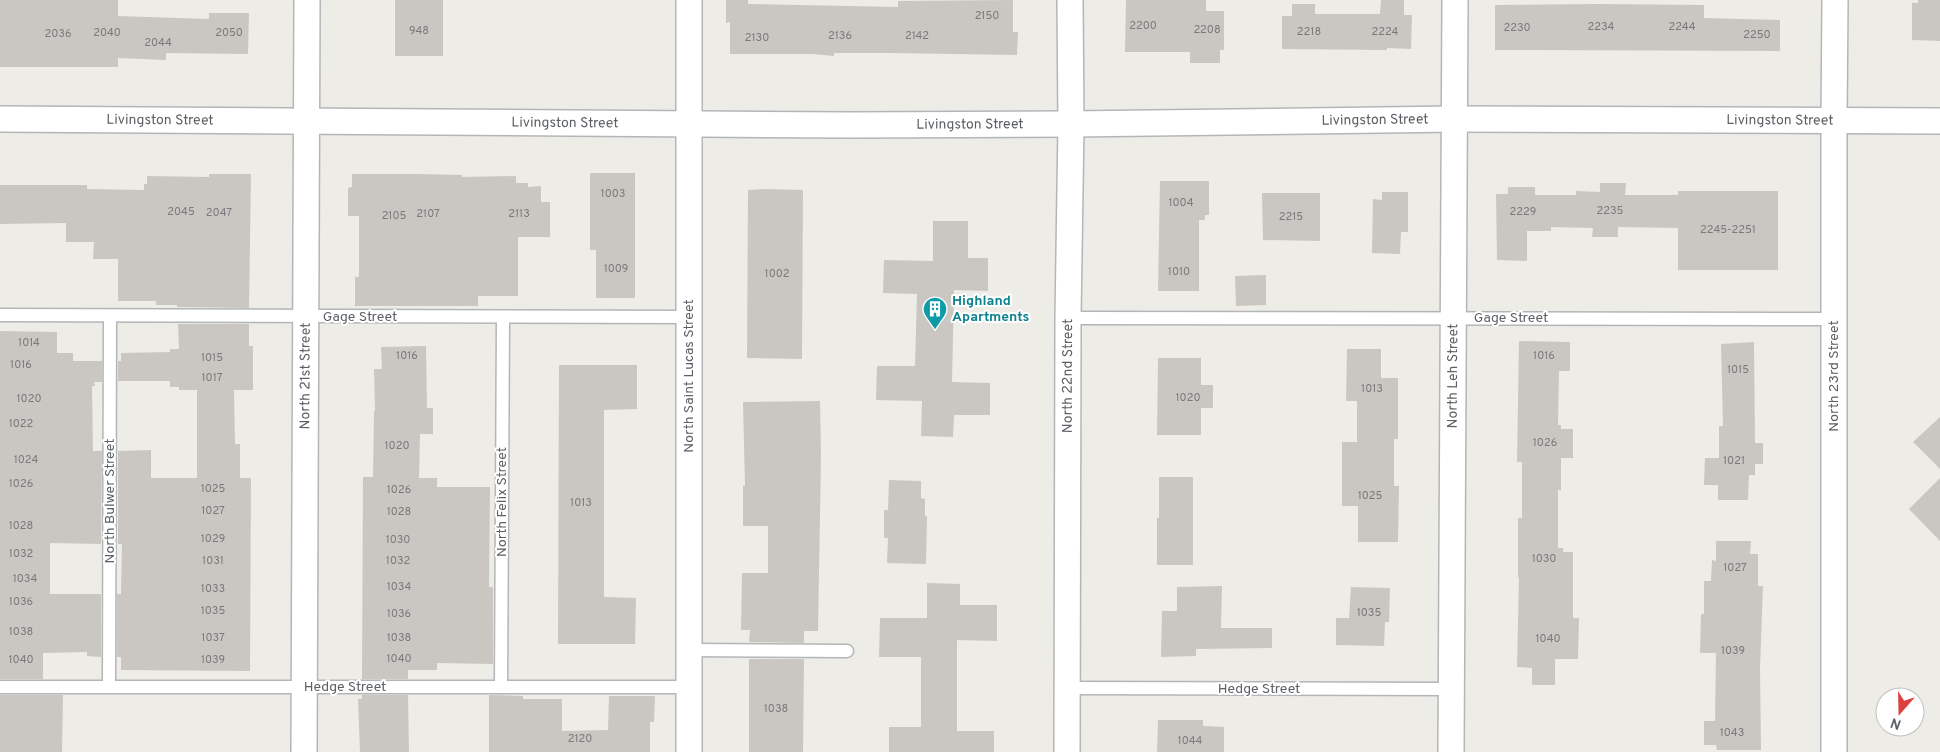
<svg xmlns="http://www.w3.org/2000/svg" width="1940" height="752" viewBox="0 0 1940 752" font-family="Overpass,sans-serif">
<rect width="100%" height="100%" fill="#eeece6"/>
<g fill="#cac7c2">
<path d="M0 0H118V16L209 19V13H249L248 54 166 53V60L118 58V67H0Z"/>
<rect x="395" y="0" width="48" height="56"/>
<path d="M726 0H748V4L898 7V1L1013 0V32H1018L1017 55 891 53H834V56L813 54H730V22L726 23Z"/>
<path d="M1126 0H1206V11H1224V50H1220V63H1190V52H1125Z"/>
<path d="M1381 0H1404V15H1412L1411 49 1387 48V50L1282 49V16H1292V4H1315V14H1380Z"/>
<path d="M1918 0H1940V41L1912 40V3H1918Z"/>
<path d="M1597 4 1704 5V18L1780 20V51L1495 50V5Z"/>
<path d="M590 173H635V298H596V250H590Z"/>
<path d="M209 174H251L249 308 177 307V305H156V301H118V259H93L94 242H66V223L0 224V185H87V189L144 190V184H147V176L209 177Z"/>
<path d="M352 174H418L462 175V177L516 176V183H528V187L541 186V202H550V237H518V296H478V306H355V277H359V216H348V188L352 187Z"/>
<path d="M1160 181H1209V215H1205V220H1199V291H1158Z"/>
<path d="M1600 183H1626L1625 195H1678V191H1778V270H1678V228L1618 227V237H1592L1593 228 1551 227V231H1527V261L1497 260 1496 194H1508V187H1535V195H1576V191L1600 192Z"/>
<path d="M764 189 803 190 802 359 747 358 748 190Z"/>
<path d="M1382 192H1408V232H1401L1400 254 1372 253 1373 199 1382 200Z"/>
<path d="M1262 193H1320V241L1263 240Z"/>
<path d="M933 221H968V258H988V291L954 290 952 382 990 383V415H954L953 437 921 436 922 401 876 400 877 366H915L917 294 883 293 884 260 933 261Z"/>
<path d="M1266 275V305L1236 306 1235 276Z"/>
<path d="M178 324H249V346H253V390H234L235 444H240V478H251L250 671 121 670V657H117V594H121L122 544H118V451L151 450V478H197V390H179V387H170V381H118V361H121V353L170 352V349H179Z"/>
<path d="M0 331 57 332V353H73V361H102V382H94L95 386H92L93 451H102L101 544 50 543V594H101V657L87 656V652L43 653V679H0Z"/>
<path d="M1519 341 1570 342V371H1559L1558 425H1561V429H1573V458H1561V490H1558V548H1563V552H1573V618H1579L1578 659H1555V685H1532V668L1517 667 1519 578 1518 577V518H1522V462H1517Z"/>
<path d="M1754 342 1755 443H1763V464H1755V475H1749L1748 500H1718V485H1704L1705 458H1719V426H1723L1721 344Z"/>
<path d="M426 346 427 408H433V434H420L419 478H437V487H490L489 587H493V664L437 663V670H408V679H362L363 477H373L374 411H375L374 369H382L381 347Z"/>
<path d="M1347 349H1381V378H1398V439H1394V486H1399L1398 542H1358V506H1342V442H1357V401H1346Z"/>
<path d="M1158 358H1201V385H1213V408H1201V435H1157Z"/>
<path d="M559 365H637V409L604 410V597L636 598 635 644H558Z"/>
<path d="M820 401 821 455 818 631H804V643L749 642 750 630H741L742 573H768V526H743V486H745L743 402Z"/>
<path d="M1940 417V469L1913 442Z"/>
<path d="M1159 477H1193V565H1157V518H1159Z"/>
<path d="M1940 478V541L1909 509Z"/>
<path d="M889 480 921 481V498L925 499V516H927L926 564 887 563 888 538H884V510H888Z"/>
<path d="M1716 541H1751L1750 554H1758V586H1763L1760 668 1761 750H1717L1716 745H1704V721H1715L1716 653H1700L1701 614H1704V581H1711L1712 560 1716 561Z"/>
<path d="M927 583 960 584V605H997V641L957 640V731H994V752H889V727H921V657H879L880 618H927Z"/>
<path d="M1222 586 1221 628H1272V648L1196 649V656L1161 657 1162 611H1177V587Z"/>
<path d="M1351 587 1390 588 1389 622H1385L1384 646 1336 645V618H1349Z"/>
<path d="M749 659H804L803 752H749Z"/>
<path d="M0 695H63L62 752H0Z"/>
<path d="M362 695H408L409 752H360L358 699H362Z"/>
<path d="M489 695 523 696V699H562V731L608 730 609 696H655L654 722H650V752H489Z"/>
<path d="M1158 720H1203V726L1224 727V752H1157Z"/>
</g>
<g fill="none" stroke-linecap="round" stroke-linejoin="round">
<defs>
<g id="service">
<path d="M0 315 690 317"/>
<path d="M1068 318 1834 319"/>
<path d="M689 650 847 651"/>
<path d="M109 686 110 316"/>
<path d="M0 687H689"/>
<path d="M501 687 503 317"/>
<path d="M1067 688 1452 689"/>
</g>
<g id="minor">
<path d="M689 0V752"/>
<path id="s1" d="M0 119 849 125 1071 124 1455 119 1940 121"/>
<path id="s2" d="M304 752 307 0"/>
<path id="s3" d="M1067 752 1068 318 1071 124 1070 0"/>
<path id="s4" d="M1451 752 1455 0"/>
<path d="M1834 752V121L1835 0"/>
</g>
</defs>
<use href="#service" stroke="#b3b6b9" stroke-width="15"/>
<use href="#minor" stroke="#b3b6b9" stroke-width="28"/>
<use href="#service" stroke="#fff" stroke-width="12"/>
<use href="#minor" stroke="#fff" stroke-width="25"/>
</g>
<defs>
<symbol id="building-pin" viewBox="-11 -11 22 30"><path d="M0 17L-7.5 6A9.5 9.5 0 1 1 7.5 6Z" fill="#0f9aa8" stroke="#fff"/><path d="M-4-6H4V6H1V3H-1V6H-4ZM-2.5-4.3h1.7v1.8h-1.7ZM.8-4.3h1.7v1.8H.8ZM-2.5-1h1.7V.8h-1.7ZM.8-1h1.7V.8H.8Z" fill="#fff"/></symbol>
</defs>
<g fill-rule="evenodd">
<use href="#building-pin" x="921" y="295" width="28" height="38"/>
</g>
<g text-anchor="middle" dominant-baseline="central" stroke-width="4" stroke-linejoin="round" paint-order="stroke">
<g font-size="11" fill="#787a7c">
<text x="987" y="16">2150</text>
<text x="1143" y="26">2200</text>
<text x="1601" y="27">2234</text>
<text x="1682" y="27">2244</text>
<text x="1517" y="28">2230</text>
<text x="1207" y="30">2208</text>
<text x="419" y="31">948</text>
<text x="1309" y="32">2218</text>
<text x="1385" y="32">2224</text>
<text x="107" y="33">2040</text>
<text x="229" y="33">2050</text>
<text x="58" y="34">2036</text>
<text x="1757" y="35">2250</text>
<text x="840" y="36">2136</text>
<text x="917" y="36">2142</text>
<text x="757" y="38">2130</text>
<text x="158" y="43">2044</text>
<text x="613" y="194">1003</text>
<text x="1181" y="203">1004</text>
<text x="1610" y="211">2235</text>
<text x="181" y="212">2045</text>
<text x="1523" y="212">2229</text>
<text x="219" y="213">2047</text>
<text x="428" y="214">2107</text>
<text x="519" y="214">2113</text>
<text x="394" y="216">2105</text>
<text x="1291" y="217">2215</text>
<text x="1728" y="230">2245-2251</text>
<text x="616" y="269">1009</text>
<text x="1179" y="272">1010</text>
<text x="777" y="274">1002</text>
<text x="29" y="343">1014</text>
<text x="407" y="356">1016</text>
<text x="1544" y="356">1016</text>
<text x="212" y="358">1015</text>
<text x="21" y="365">1016</text>
<text x="1738" y="370">1015</text>
<text x="212" y="378">1017</text>
<text x="1372" y="389">1013</text>
<text x="1188" y="398">1020</text>
<text x="29" y="399">1020</text>
<text x="21" y="424">1022</text>
<text x="1545" y="443">1026</text>
<text x="397" y="446">1020</text>
<text x="26" y="460">1024</text>
<text x="1734" y="461">1021</text>
<text x="21" y="484">1026</text>
<text x="213" y="489">1025</text>
<text x="399" y="490">1026</text>
<text x="1370" y="496">1025</text>
<text x="581" y="503">1013</text>
<text x="213" y="511">1027</text>
<text x="399" y="512">1028</text>
<text x="21" y="526">1028</text>
<text x="213" y="539">1029</text>
<text x="398" y="540">1030</text>
<text x="21" y="554">1032</text>
<text x="1544" y="559">1030</text>
<text x="213" y="561">1031</text>
<text x="398" y="561">1032</text>
<text x="1735" y="568">1027</text>
<text x="25" y="579">1034</text>
<text x="399" y="587">1034</text>
<text x="213" y="589">1033</text>
<text x="21" y="602">1036</text>
<text x="213" y="611">1035</text>
<text x="1369" y="613">1035</text>
<text x="399" y="614">1036</text>
<text x="21" y="632">1038</text>
<text x="213" y="638">1037</text>
<text x="399" y="638">1038</text>
<text x="1548" y="639">1040</text>
<text x="1733" y="651">1039</text>
<text x="399" y="659">1040</text>
<text x="21" y="660">1040</text>
<text x="213" y="660">1039</text>
<text x="776" y="709">1038</text>
<text x="1732" y="733">1043</text>
<text x="580" y="739">2120</text>
<text x="1190" y="741">1044</text>
</g>
<g font-size="14" fill="#5d6165" stroke="#fff">
<text stroke="none"><textPath href="#s1" startOffset="1375">Livingston Street</textPath></text>
<text stroke="none"><textPath href="#s1" startOffset="160">Livingston Street</textPath></text>
<text stroke="none"><textPath href="#s1" startOffset="1780">Livingston Street</textPath></text>
<text stroke="none"><textPath href="#s1" startOffset="565">Livingston Street</textPath></text>
<text stroke="none"><textPath href="#s1" startOffset="970">Livingston Street</textPath></text>
<text x="360" y="317">Gage Street</text>
<text x="1511" y="318">Gage Street</text>
<text stroke="none"><textPath href="#s2" startOffset="376">North 21st Street</textPath></text>
<text transform="translate(689 376) rotate(-90)">North Saint Lucas Street</text>
<text stroke="none"><textPath href="#s3" startOffset="376">North 22nd Street</textPath></text>
<text stroke="none"><textPath href="#s4" startOffset="376">North Leh Street</textPath></text>
<text transform="translate(1834 376) rotate(-90)">North 23rd Street</text>
<text transform="translate(110 501) rotate(-90)">North Bulwer Street</text>
<text transform="translate(502 502) rotate(-90)">North Felix Street</text>
<text x="345" y="687">Hedge Street</text>
<text x="1259" y="689">Hedge Street</text>
</g>
<g font-size="14" font-weight="bold" fill="#0d838f" stroke="#fff" text-anchor="start">
<text x="952" y="301">Highland<tspan x="952" dy="16">Apartments</tspan></text>
</g>
</g>
<g transform="translate(1900 712) rotate(200)"><circle r="24" fill="#ffffff" stroke="#bec0c1"/>
<path d="M0-4L9 19L0 12L-9 19Z" fill="#dc413f"/>
<text y="-8" font-size="14" font-weight="bold" text-anchor="middle" fill="#5d6165">N</text>
</g>
</svg>
